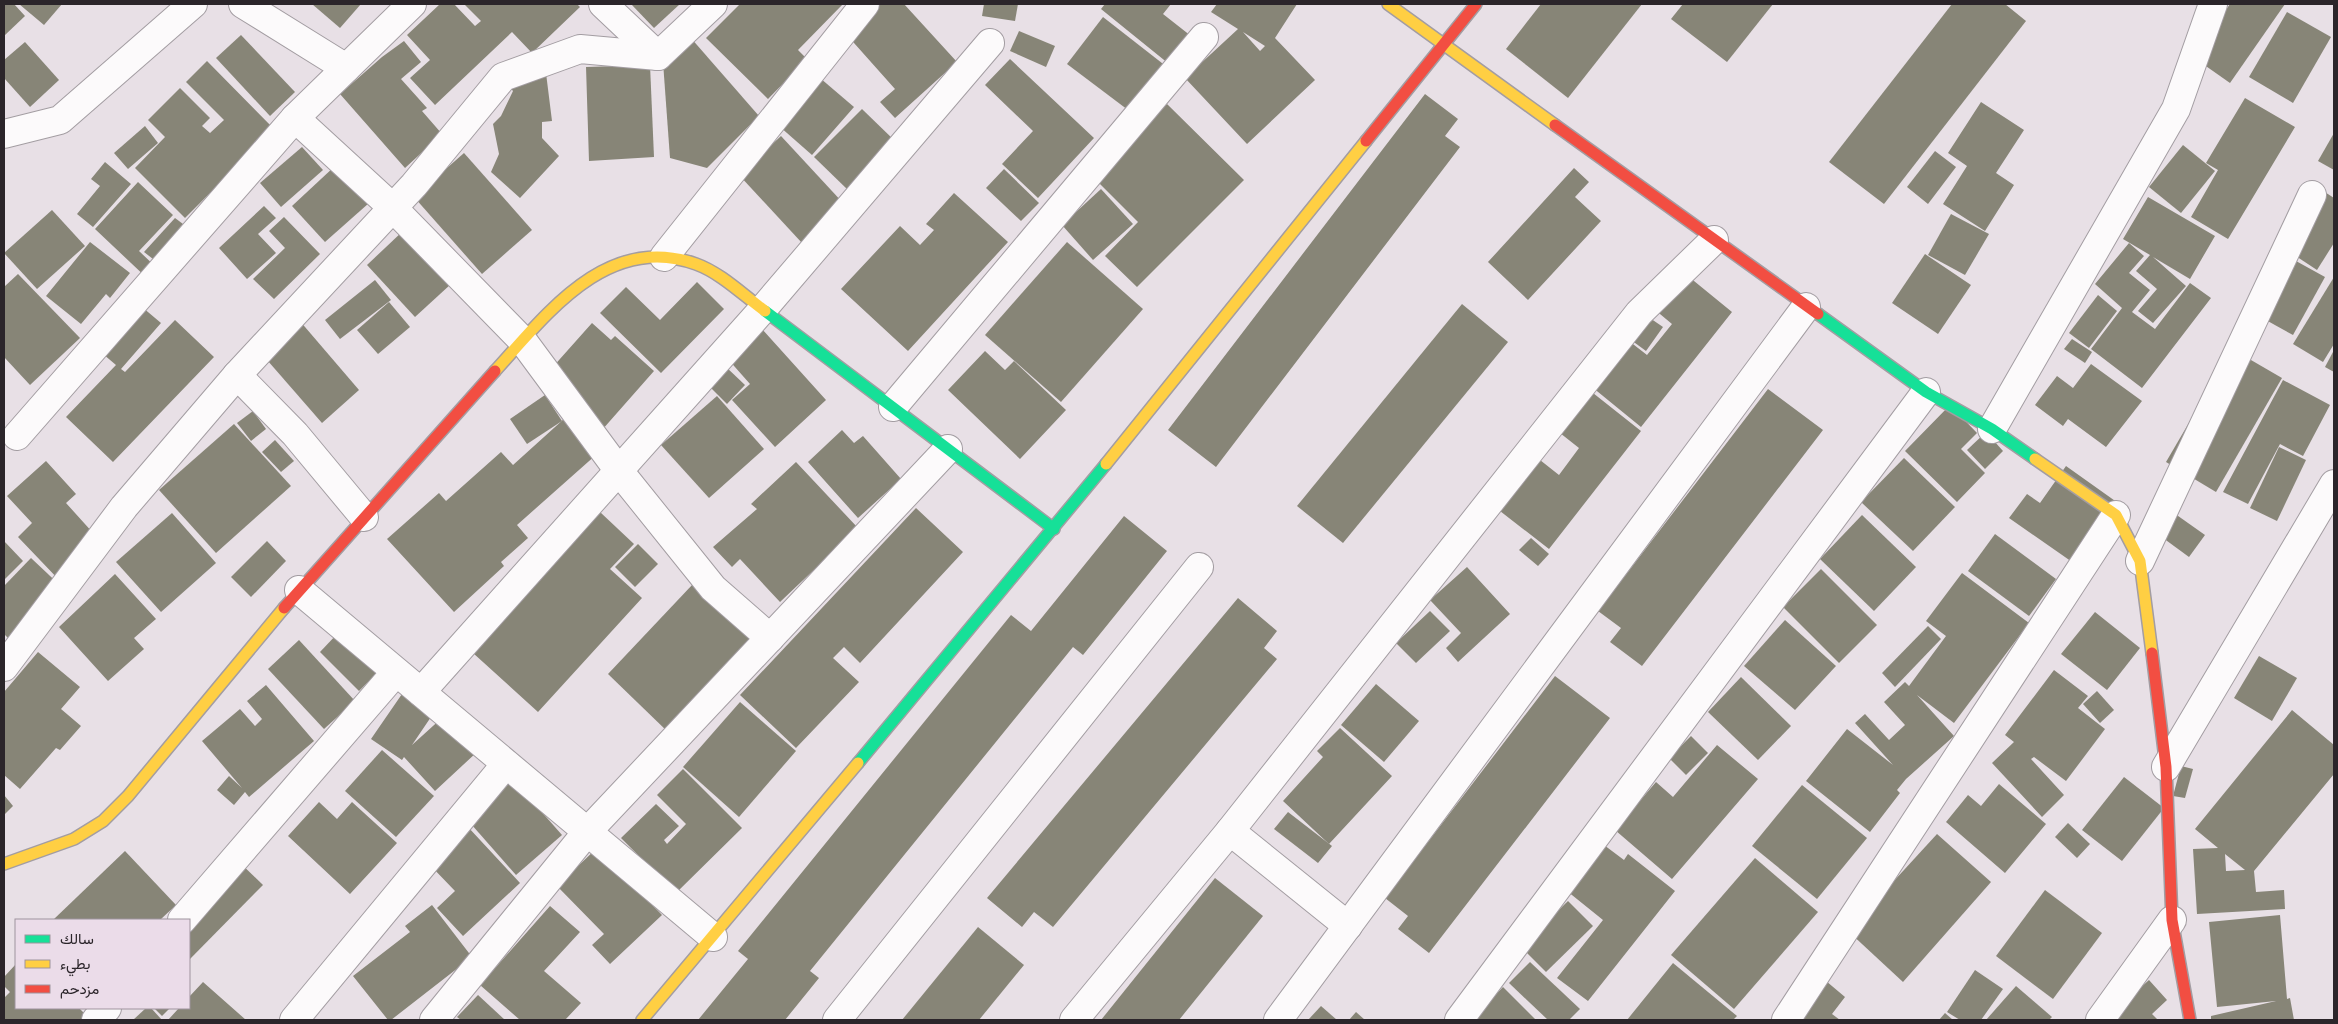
<svg xmlns="http://www.w3.org/2000/svg" width="2338" height="1024" viewBox="0 0 2338 1024" font-family="Overpass,Vazirmatn,sans-serif">
<rect width="100%" height="100%" fill="#e8e0e6"/>
<g fill="#878577" fill-rule="evenodd">
<path d="M4 4H14L25 16 4 36Z"/>
<path d="M19 4H62L44 25Z"/>
<path d="M312 4H361L340 28Z"/>
<path d="M440 4H454L475 26 481 21 464 4H577L580 7 532 53 512 32 435 105 410 78 430 60 407 35Z"/>
<path d="M631 4H680L654 28Z"/>
<path d="M740 4H843L798 50 807 59 768 99 706 38Z"/>
<path d="M880 4H904L957 62 895 118 880 102 895 89 846 34Z"/>
<path d="M984 4H1018L1015 21 982 16Z"/>
<path d="M1105 4H1171L1163 14 1191 36 1169 64 1101 9Z"/>
<path d="M1217 4H1297L1275 38 1315 80 1247 144 1185 78 1238 29 1211 12ZM1243 32 1265 46 1260 51Z"/>
<path d="M1541 4H1642L1568 98 1506 49Z"/>
<path d="M1683 4H1773L1727 62 1671 19Z"/>
<path d="M1952 4H2005L2026 21 1884 204 1829 162Z"/>
<path d="M2230 4H2285L2230 83 2193 57Z"/>
<path d="M2287 12 2331 37 2293 103 2249 77Z"/>
<path d="M1103 17 1167 67 1132 113 1067 64Z"/>
<path d="M1019 31 1055 46 1046 67 1010 51Z"/>
<path d="M241 35 295 92 270 116 216 58Z"/>
<path d="M690 37 759 116 707 168 670 158 663 62Z"/>
<path d="M404 41 421 62 401 79 427 108 422 111 442 134 405 168 340 94 382 57Z"/>
<path d="M25 42 59 80 30 107 4 78V60Z"/>
<path d="M1010 59 1094 138 1038 198 1002 164 1033 131 985 85Z"/>
<path d="M207 61 274 129 185 218 135 168 165 137 148 120 180 88 210 118 202 126 210 133 224 120 186 82Z"/>
<path d="M650 65 654 157 589 161 586 67Z"/>
<path d="M546 73 552 121 542 122V138L559 156 520 198 491 172 499 154 493 124 501 116 513 91 507 84Z"/>
<path d="M820 78 854 107 812 155 779 126Z"/>
<path d="M1425 94 1458 119 1445 136 1460 147 1216 467 1168 430Z"/>
<path d="M2245 98 2295 127 2228 239 2191 217 2218 170 2206 163Z"/>
<path d="M1981 102 2024 130 1996 173 2014 185 1985 231 1943 204 1967 166 1948 153Z"/>
<path d="M1167 104 1244 180 1137 287 1105 256 1138 222 1095 179Z"/>
<path d="M862 109 896 142 849 191 814 157Z"/>
<path d="M145 126 158 143 128 169 114 153Z"/>
<path d="M2334 133V170L2318 161Z"/>
<path d="M781 136 844 204 802 243 739 175Z"/>
<path d="M2183 145 2215 171 2181 213 2149 187Z"/>
<path d="M302 147 323 170 281 207 260 183Z"/>
<path d="M1935 151 1956 167 1928 204 1907 187Z"/>
<path d="M464 153 532 230 482 274 414 197Z"/>
<path d="M105 162 131 184 93 227 77 214 100 186 91 179Z"/>
<path d="M335 166 369 203 325 242 292 206Z"/>
<path d="M1574 168 1589 182 1575 197 1601 221 1528 300 1488 262Z"/>
<path d="M1004 169 1039 203 1021 221 986 188Z"/>
<path d="M138 182 173 215 139 251 159 270 149 280 95 229Z"/>
<path d="M2314 185 2334 198V243L2317 270 2276 243Z"/>
<path d="M1101 189 1133 224 1093 260 1062 225Z"/>
<path d="M954 193 1008 242 908 351 841 289 900 226 920 245 934 230 926 224Z"/>
<path d="M2148 197 2215 236 2190 279 2153 257 2186 286 2153 323 2138 311 2157 289 2136 271 2150 255 2123 239Z"/>
<path d="M264 206 276 218 258 234 276 253 247 279 219 248Z"/>
<path d="M52 210 85 246 37 289 4 253Z"/>
<path d="M1951 214 1989 234 1965 275 1928 255Z"/>
<path d="M284 217 320 254 274 299 253 279 285 248 269 231Z"/>
<path d="M175 218 183 224 153 259 144 252Z"/>
<path d="M403 231 451 284 415 317 367 265Z"/>
<path d="M90 242 130 273 110 298 106 294 81 324 46 296Z"/>
<path d="M1067 242 1143 309 1061 402 985 335Z"/>
<path d="M2129 243 2144 256 2129 273 2150 290 2132 312 2155 329 2190 283 2211 298 2142 388 2091 349 2122 308 2095 284Z"/>
<path d="M2278 251 2325 277 2293 335 2246 309Z"/>
<path d="M1925 254 1971 285 1938 334 1892 303Z"/>
<path d="M1683 272 1732 312 1641 427 1592 387 1629 341 1647 355 1672 324 1654 309Z"/>
<path d="M18 274 80 338 30 385 4 357V287Z"/>
<path d="M2334 277V344L2323 362 2293 344Z"/>
<path d="M375 280 391 300 340 339 325 320Z"/>
<path d="M697 282 724 309 661 373 600 313 626 287 660 320Z"/>
<path d="M2098 295 2117 311 2089 348 2069 333Z"/>
<path d="M389 302 410 327 378 354 357 330Z"/>
<path d="M1462 304 1508 342 1343 543 1297 506Z"/>
<path d="M142 307 161 323 121 369 125 372 175 320 214 357 113 462 66 417 116 365 103 354Z"/>
<path d="M1644 314 1663 327 1646 351 1627 337Z"/>
<path d="M299 320 359 390 322 423 261 353Z"/>
<path d="M592 323 611 340 615 336 654 371 602 430 543 378Z"/>
<path d="M761 328 826 400 775 447 732 400 750 384 727 358Z"/>
<path d="M2072 339 2092 352 2085 363 2064 349Z"/>
<path d="M2232 349 2282 378 2216 492 2166 462Z"/>
<path d="M2334 350V372L2325 367Z"/>
<path d="M985 351 1005 370 1014 361 1066 410 1020 459 948 390Z"/>
<path d="M2091 364 2142 401 2106 447 2068 419 2063 426 2035 405 2057 376 2073 388Z"/>
<path d="M725 366 745 385 727 404 707 384Z"/>
<path d="M2283 380 2330 405 2303 456 2280 444 2248 504 2223 492Z"/>
<path d="M1768 389 1823 430 1642 666 1610 642 1621 628 1598 611Z"/>
<path d="M1593 393 1641 431 1549 549 1500 511 1540 460 1559 475 1579 448 1560 433Z"/>
<path d="M545 395 562 421 527 444 510 419Z"/>
<path d="M717 396 764 449 709 498 661 445Z"/>
<path d="M1950 405 1977 433 1961 449 1985 473 1957 502 1905 451Z"/>
<path d="M253 411 266 429 251 441 237 423Z"/>
<path d="M565 418 597 454 517 525 528 538 501 562 504 566 454 612 387 539 439 493 446 501 501 452 513 465Z"/>
<path d="M234 424 291 486 216 553 159 490Z"/>
<path d="M842 430 854 443 863 436 901 479 858 518 808 462Z"/>
<path d="M1986 432 2003 451 1985 469 1967 450Z"/>
<path d="M275 440 294 461 281 472 262 452Z"/>
<path d="M2279 447 2306 460 2277 521 2250 508Z"/>
<path d="M1904 458 1955 507 1913 551 1861 502Z"/>
<path d="M46 461 76 494 66 503 103 544 61 582 18 537 32 523 7 496Z"/>
<path d="M796 462 858 528 780 602 740 559 732 567 713 547 757 509 751 504Z"/>
<path d="M2066 466 2118 503 2075 564 2009 518 2027 494 2040 503Z"/>
<path d="M2164 506 2205 535 2189 557 2148 527Z"/>
<path d="M916 508 963 552 860 663 844 647 833 658 859 682 796 748 740 695Z"/>
<path d="M600 512 634 544 610 569 642 598 538 712 473 653Z"/>
<path d="M172 513 216 563 161 612 116 562Z"/>
<path d="M1862 515 1916 567 1874 611 1820 559Z"/>
<path d="M1124 516 1167 551 1083 655 1073 647 810 971 819 978 785 1020H698L748 959 738 951 1011 615 1031 631Z"/>
<path d="M1995 534 2056 579 2029 616 1968 571Z"/>
<path d="M1531 538 1549 554 1538 566 1519 550Z"/>
<path d="M4 541 23 561 4 580Z"/>
<path d="M267 541 286 561 251 597 231 577Z"/>
<path d="M638 544 658 564 635 587 615 567Z"/>
<path d="M31 558 66 591 15 645 4 634V586Z"/>
<path d="M1467 567 1510 614 1458 662 1446 648 1461 633 1430 600Z"/>
<path d="M1821 569 1877 625 1839 663 1783 607Z"/>
<path d="M1962 573 2029 623 1954 723 1917 695 1954 736 1906 779 1897 790 1900 793 1870 832 1806 781 1847 729 1893 765 1855 723 1865 714 1889 740 1905 725 1884 702 1905 682 1909 686 1946 636 1926 621Z"/>
<path d="M115 574 156 619 134 638 144 649 108 681 59 627Z"/>
<path d="M693 584 760 636 669 733 608 674Z"/>
<path d="M1238 598 1277 631 1264 648 1277 659 1053 927 1034 912 1022 927 987 898Z"/>
<path d="M1430 611 1450 631 1416 663 1396 643Z"/>
<path d="M2095 612 2140 648 2107 690 2061 654Z"/>
<path d="M1785 620 1836 666 1795 710 1744 666Z"/>
<path d="M1928 626 1941 639 1895 687 1882 673Z"/>
<path d="M338 633 378 672 359 691 320 652Z"/>
<path d="M299 640 355 701 324 729 268 669Z"/>
<path d="M38 652 80 687 61 709 81 726 60 750 56 748 20 789 4 775V692Z"/>
<path d="M2259 656 2297 678 2272 721 2234 698Z"/>
<path d="M2054 670 2088 696 2078 708 2105 729 2066 781 2034 757 2031 759 2064 795 2042 817 1992 763 2014 742 2005 735Z"/>
<path d="M1555 676 1610 718 1429 953 1398 929 1408 916 1385 898Z"/>
<path d="M1741 677 1791 726 1758 760 1708 712Z"/>
<path d="M1376 684 1419 721 1384 762 1341 725Z"/>
<path d="M266 685 314 741 249 797 245 792 234 805 217 790 229 776 242 788 202 741 240 709 255 726 262 719 247 701Z"/>
<path d="M2097 691 2114 710 2100 723 2083 704Z"/>
<path d="M402 694 433 714 412 745 444 716 477 752 435 791 404 757 402 760 371 739Z"/>
<path d="M740 702 796 751 739 817 683 767Z"/>
<path d="M2292 710 2334 745V774L2254 871 2256 892 2284 890 2285 909 2197 914 2193 849 2218 848 2195 829ZM2225 854 2245 870 2226 871Z"/>
<path d="M1340 728 1392 776 1329 844 1283 801 1323 757 1317 751Z"/>
<path d="M1691 736 1708 753 1686 775 1669 758Z"/>
<path d="M1717 745 1758 779 1672 879 1615 830 1656 782 1673 797Z"/>
<path d="M382 750 434 796 396 837 345 791Z"/>
<path d="M2181 766 2193 769 2185 798 2173 796Z"/>
<path d="M683 769 742 828 676 893 621 838 656 804 679 826 664 840 667 844 686 824 657 795Z"/>
<path d="M510 776 562 835 516 875 464 816Z"/>
<path d="M2124 777 2164 808 2122 861 2082 830Z"/>
<path d="M1999 784 2046 824 2005 873 1946 822 1968 795 1981 806Z"/>
<path d="M1802 785 1867 838 1817 899 1752 846Z"/>
<path d="M4 795 13 806 4 815Z"/>
<path d="M319 802 337 819 352 802 397 843 350 894 288 836Z"/>
<path d="M1288 812 1332 846 1318 863 1274 829Z"/>
<path d="M2068 823 2090 844 2077 858 2055 837Z"/>
<path d="M468 827 520 883 463 936 437 908 455 891 429 864Z"/>
<path d="M1937 834 1991 882 1903 982 1848 931Z"/>
<path d="M1604 845 1624 860 1628 854 1675 891 1588 1001 1557 978 1603 920 1567 891Z"/>
<path d="M597 848 662 915 610 964 592 945 604 934 557 886Z"/>
<path d="M125 851 176 905 160 920H53Z"/>
<path d="M235 858 263 885 189 960V920Z"/>
<path d="M1755 858 1818 912 1734 1009 1671 955Z"/>
<path d="M1215 878 1263 916 1179 1020H1101Z"/>
<path d="M2045 890 2102 933 2053 999 1996 956Z"/>
<path d="M1568 901 1593 926 1546 972 1521 947Z"/>
<path d="M432 905 472 957 391 1020H388L353 976 410 932 405 926Z"/>
<path d="M550 906 580 932 544 971 581 1003 565 1020H520L480 985Z"/>
<path d="M2280 915 2287 999 2290 998 2294 1020H2211V1016L2276 1001 2217 1007 2209 922Z"/>
<path d="M978 927 1024 965 979 1020H902Z"/>
<path d="M1530 962 1580 1009 1569 1020H1548L1509 983Z"/>
<path d="M1673 963 1737 1016 1733 1020H1627Z"/>
<path d="M16 964V1008H79L90 1019 4 1020V998L10 992 4 986V977Z"/>
<path d="M1975 970 2003 989 1981 1020H1960L1947 1012Z"/>
<path d="M2149 980 2167 1000 2152 1014 2158 1020H2105Z"/>
<path d="M1826 981 1845 997 1832 1014 1840 1020H1794Z"/>
<path d="M203 982 246 1020H168L179 1008H189V997Z"/>
<path d="M2016 986 2052 1017 2049 1020H1986Z"/>
<path d="M1503 987 1536 1020 1472 1019Z"/>
<path d="M478 995 505 1020H461L457 1017Z"/>
<path d="M1321 1006 1337 1020H1308Z"/>
<path d="M146 1008H151L162 1020H133Z"/>
<path d="M154 1008H170L162 1016Z"/>
<path d="M1356 1012 1365 1020H1349Z"/>
<path d="M1945 1013 1953 1020H1939Z"/>
</g>
<g fill="none" stroke-linecap="round" stroke-linejoin="round">
<defs>
<g id="street">
<path d="M243 4 346 68"/>
<path d="M603 4 658 56"/>
<path d="M295 118 393 208 523 341 619 471 713 588 770 638"/>
<path d="M4 134 60 120 193 4"/>
<path d="M664 257 865 4"/>
<path d="M237 375 295 434 364 517"/>
<path d="M893 407 1204 37"/>
<path d="M1992 429 2176 109 2213 4"/>
<path d="M17 436 295 118 412 4"/>
<path d="M2140 561 2312 195"/>
<path d="M299 590 713 937"/>
<path d="M4 667 124 507 237 375 414 185 503 77 580 49 658 56 713 4"/>
<path d="M421 692 763 309 990 43"/>
<path d="M2166 767 2334 484"/>
<path d="M1230 831 1348 926"/>
<path d="M182 920 396 672"/>
<path d="M96 1020 107 1008"/>
<path d="M294 1020 506 764"/>
<path d="M434 1020 587 832 948 449"/>
<path d="M837 1020 1199 567"/>
<path d="M1074 1020 1230 831 1639 313 1714 240"/>
<path d="M1278 1020 1806 307"/>
<path d="M1459 1020 1926 392"/>
<path d="M1786 1020 2116 515"/>
<path d="M2100 1020 2172 920"/>
</g>
<g id="fast">
<path d="M765 311 1054 529"/>
<path d="M1818 314 1926 392 1992 429 2035 459"/>
<path d="M858 763 1106 464"/>
</g>
<g id="slow">
<path d="M1388 4 1555 125"/>
<path d="M495 371C546 315 607 232 696 264 721 273 743 295 765 311"/>
<path d="M2035 459 2116 515 2140 561 2152 653"/>
<path d="M1106 464 1366 141"/>
<path d="M4 864 74 839 103 821 128 796 284 608"/>
<path d="M642 1020 858 763"/>
</g>
<g id="jam">
<path d="M1555 125 1818 314"/>
<path d="M1366 141 1476 4"/>
<path d="M284 608 495 371"/>
<path d="M2152 653 2166 767 2172 920 2190 1020"/>
</g>
</defs>
<use href="#street" stroke="#a39da2" stroke-width="30"/>
<use href="#fast" stroke="#a39da2" stroke-width="14"/>
<use href="#slow" stroke="#a39da2" stroke-width="14"/>
<use href="#jam" stroke="#a39da2" stroke-width="14"/>
<use href="#street" stroke="#fcfafb" stroke-width="28"/>
<use href="#fast" stroke="#16e098" stroke-width="11"/>
<use href="#slow" stroke="#ffcf43" stroke-width="11"/>
<use href="#jam" stroke="#f24e42" stroke-width="11"/>
</g>
<rect width="2338" height="1024" fill="none" stroke="#2b252a" stroke-width="10"/>
<rect x="15" y="919" width="175" height="90" fill="#ebdce9" stroke="#9e939d"/>
<rect x="25" y="935" width="25" height="8" fill="#16e098" stroke="#9e939d"/>
<text x="60" y="944" font-size="15" fill="#2b252a">سالك</text>
<rect x="25" y="960" width="25" height="8" fill="#ffcf43" stroke="#9e939d"/>
<text x="60" y="969" font-size="15" fill="#2b252a">بطيء</text>
<rect x="25" y="985" width="25" height="8" fill="#f24e42" stroke="#9e939d"/>
<text x="60" y="994" font-size="15" fill="#2b252a">مزدحم</text>
</svg>
